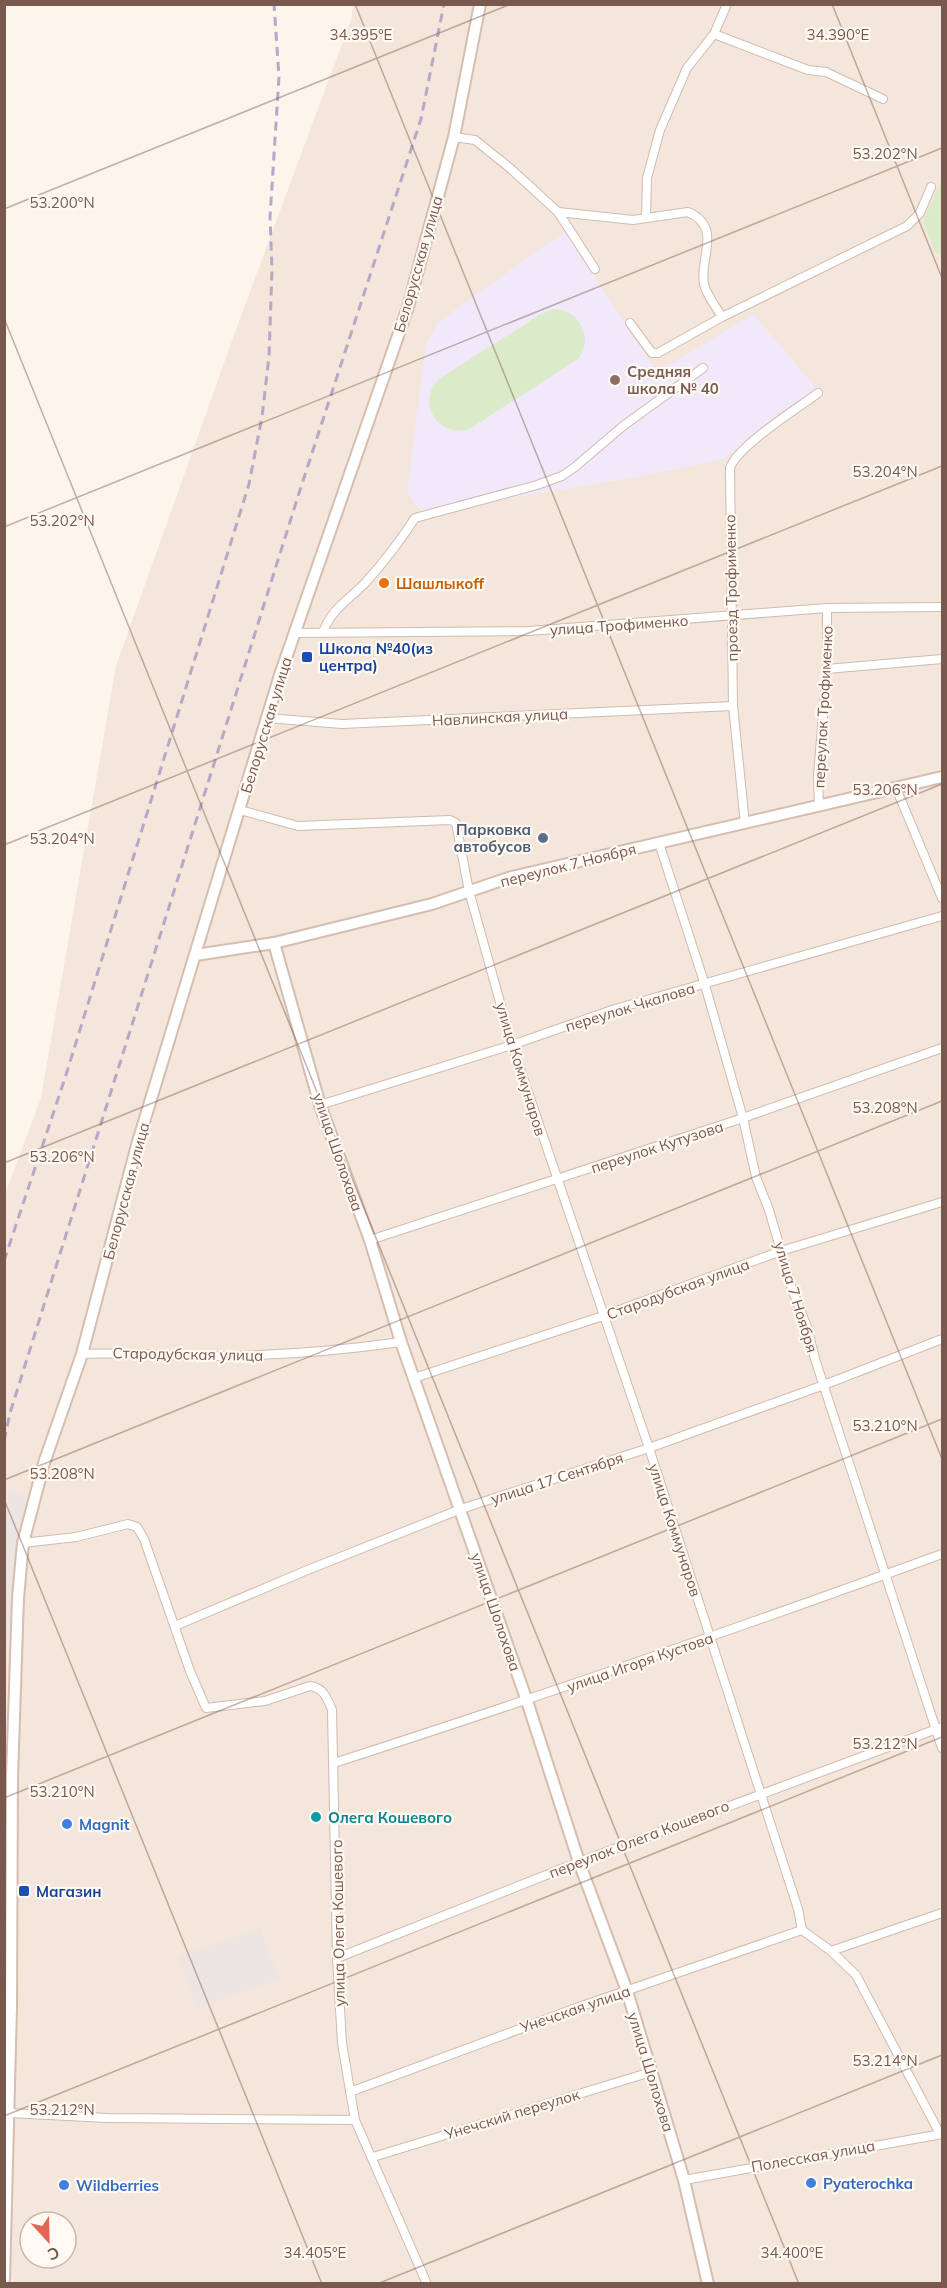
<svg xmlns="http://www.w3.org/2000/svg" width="947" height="2288" viewBox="0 0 947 2288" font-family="Mulish,sans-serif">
<rect width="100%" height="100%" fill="#fdf4ec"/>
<path fill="#f4e6da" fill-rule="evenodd" d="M353 5H942V2283H5L4 1197 41 1098 116 666 234 335 351 20ZM30 2222H66V2258H30Z"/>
<g fill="#ede5e1">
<path d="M10 1489 27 1498 8 1631 5 1671 4 1519Z"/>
<path d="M260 1928 279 1979 197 2008 178 1957Z"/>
</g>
<path fill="#f1e8fa" d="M565 231 657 372 754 314 816 388 724 459 642 476 422 513 407 492 426 344 438 322Z"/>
<g fill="#dbebc9">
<path d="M942 180V256L935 252 923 221Z"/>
<path d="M553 309C579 309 595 338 578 359L471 428C439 441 415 402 439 379L541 314Z"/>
</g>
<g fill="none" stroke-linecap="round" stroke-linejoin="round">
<defs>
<g id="street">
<path d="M714 34 808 70 826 72 883 99"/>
<path d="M454 137 475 140 511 169 558 212 595 269"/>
<path d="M558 212 633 220 688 212C723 227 699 258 704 284 706 295 717 308 722 317"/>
<path d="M646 218 647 178 660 130 687 68 714 34 727 4"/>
<path d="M630 323 652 353H658L722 317 907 226 920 213 931 187"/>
<path d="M323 632C332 608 349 600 366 582 384 562 400 541 415 518L537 485 562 476 575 467 623 426 703 368"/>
<path d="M295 633 529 631 827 608 942 607"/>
<path d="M827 669 942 659"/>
<path d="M267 718 342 724 733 706"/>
<path d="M896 788 942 898"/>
<path d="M819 806 818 775 827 669V608"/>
<path d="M240 810 298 826 450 820 456 823 469 891 512 1045 649 1448 798 1909 802 1930 831 1951 856 1975 940 2134"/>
<path d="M745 824 733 706 730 468C737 446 797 409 818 393"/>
<path d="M659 843 705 985 743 1118 756 1177 769 1210 792 1289 807 1327 815 1359 942 1748"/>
<path d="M320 1105 512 1045 615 1009 942 916"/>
<path d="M370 1240 743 1118 942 1048"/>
<path d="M82 1354C124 1352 167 1356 210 1356 274 1356 337 1351 401 1342"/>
<path d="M414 1378 603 1316 781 1251 942 1202"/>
<path d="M23 1543 76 1537 128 1524 137 1527 144 1539 190 1671 206 1708 265 1701 310 1686C324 1688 327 1698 332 1710L337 1958 342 2043 355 2120 427 2284"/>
<path d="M175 1626 305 1571 461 1509 649 1448 824 1385 942 1339"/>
<path d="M334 1763C539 1697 741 1627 942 1554"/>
<path d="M831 1951 942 1913"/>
<path d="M337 1958 579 1862 942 1727"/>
<path d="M350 2092 579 2007 802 1930"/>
<path d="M9 2113 107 2118 355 2120"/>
<path d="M373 2157 651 2072"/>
<path d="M684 2180 942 2134"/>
</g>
<g id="secondary">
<path d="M274 943 320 1105 370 1240 401 1342 527 1701 579 1862 627 1991 684 2180 708 2284"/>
<path d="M196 955 274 943 432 904 508 878 942 777"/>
<path d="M4 2279 11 2007 12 1777 18 1598 23 1543 44 1463 82 1354 137 1145 280 675 408 307 454 137 480 4"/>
</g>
</defs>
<use href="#street" stroke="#d0bbb0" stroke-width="10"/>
<use href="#secondary" stroke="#d5bdb0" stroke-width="14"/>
<use href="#street" stroke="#fff" stroke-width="8"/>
<use href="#secondary" stroke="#fff" stroke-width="10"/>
<g stroke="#b6a8c8" stroke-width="3" stroke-dasharray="9 6" stroke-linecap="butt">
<path d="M4 1261 65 1078 249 484 262 417 269 356 272 269 270 217 279 77 274 4"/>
<path d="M4 1441 10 1413 300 490 421 119 444 4"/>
</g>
</g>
<path fill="none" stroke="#79584e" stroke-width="1.5" stroke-opacity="0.45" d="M355 4 942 1459M832 4 942 278M4 209 511 4M4 318 799 2284M4 527 942 148M4 845 942 466M4 1163 942 784M4 1480 942 1101M4 1499 322 2284M4 1798 942 1419M4 2116 942 1737M377 2284 942 2055"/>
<circle fill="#8d6e63" stroke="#fff9f3" stroke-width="2" cx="615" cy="380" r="6"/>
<circle fill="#e8710a" stroke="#fff9f3" stroke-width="2" cx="384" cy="583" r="6"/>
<g fill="#1a4fb4" stroke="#fff9f3" stroke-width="2">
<rect x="301" y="651" width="12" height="12" rx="3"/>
<rect x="18" y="1885" width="12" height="12" rx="3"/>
</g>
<circle fill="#5c6f8a" stroke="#fff9f3" stroke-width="2" cx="543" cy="838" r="6"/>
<circle fill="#0f9aa8" stroke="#fff9f3" stroke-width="2" cx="316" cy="1817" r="6"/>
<g fill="#3f7fe0" stroke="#fff9f3" stroke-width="2">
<circle cx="67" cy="1824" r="6"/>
<circle cx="811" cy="2183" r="6"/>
<circle cx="64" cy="2185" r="6"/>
</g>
<g text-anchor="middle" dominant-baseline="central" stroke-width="4.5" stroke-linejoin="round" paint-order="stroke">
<g font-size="15" fill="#79584e" stroke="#fff9f3">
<text transform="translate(418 264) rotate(-74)">Белорусская улица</text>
<text transform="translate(731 588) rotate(-91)">проезд Трофименко</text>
<text transform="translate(619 625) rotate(-4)">улица Трофименко</text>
<text transform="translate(823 707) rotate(-87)">переулок Трофименко</text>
<text transform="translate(500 717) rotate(-3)">Навлинская улица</text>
<text transform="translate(266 725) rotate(-73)">Белорусская улица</text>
<text transform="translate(568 865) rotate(-14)">переулок 7 Ноября</text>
<text transform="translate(630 1007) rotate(-17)">переулок Чкалова</text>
<text transform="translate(521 1069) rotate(73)">улица Коммунаров</text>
<text transform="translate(657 1147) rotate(-18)">переулок Кутузова</text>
<text transform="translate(338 1152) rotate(71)">улица Шолохова</text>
<text transform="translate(126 1191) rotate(-75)">Белорусская улица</text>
<text transform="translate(678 1289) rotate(-20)">Стародубская улица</text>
<text transform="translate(796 1297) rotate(73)">улица 7 Ноября</text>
<text transform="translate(188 1354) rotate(1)">Стародубская улица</text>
<text transform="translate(557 1478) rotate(-18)">улица 17 Сентября</text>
<text transform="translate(675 1530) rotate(72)">улица Коммунаров</text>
<text transform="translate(496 1612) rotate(71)">улица Шолохова</text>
<text transform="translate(640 1662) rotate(-19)">улица Игоря Кустова</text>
<text transform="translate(639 1839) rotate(-21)">переулок Олега Кошевого</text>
<text transform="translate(338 1923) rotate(-91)">улица Олега Кошевого</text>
<text transform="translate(575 2009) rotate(-19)">Унечская улица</text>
<text transform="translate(651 2072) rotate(73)">улица Шолохова</text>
<text transform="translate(512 2114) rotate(-17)">Унечский переулок</text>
<text transform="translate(813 2156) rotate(-10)">Полесская улица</text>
</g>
<g font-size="15" font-weight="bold" fill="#785e54" stroke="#fff9f3" text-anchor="start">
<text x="627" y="371">Средняя<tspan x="627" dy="17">школа № 40</tspan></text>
</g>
<g font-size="15" font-weight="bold" fill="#c56008" stroke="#fff9f3" text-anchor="start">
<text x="396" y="583">Шашлыкоff</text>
</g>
<g font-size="15" font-weight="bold" fill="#164399" stroke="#fff9f3" text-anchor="start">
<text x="319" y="648">Школа №40(из<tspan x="319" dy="17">центра)</tspan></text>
<text x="36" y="1891">Магазин</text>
</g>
<g font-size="15" font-weight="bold" fill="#4e5e75" stroke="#fff9f3" text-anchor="end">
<text x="531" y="829">Парковка<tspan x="531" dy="17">автобусов</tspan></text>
</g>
<g font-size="15" font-weight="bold" fill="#0d838f" stroke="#fff9f3" text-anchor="start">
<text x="328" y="1817">Олега Кошевого</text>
</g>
<g font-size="15" font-weight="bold" fill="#366cbe" stroke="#fff9f3" text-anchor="start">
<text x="79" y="1824">Magnit</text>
<text x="823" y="2183">Pyaterochka</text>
<text x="76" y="2185">Wildberries</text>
</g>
</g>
<g font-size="15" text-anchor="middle" fill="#79584e" stroke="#fff9f3" stroke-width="4.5" stroke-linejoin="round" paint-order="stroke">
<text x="361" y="40">34.395°E</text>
<text x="838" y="40">34.390°E</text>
<text x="885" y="159">53.202°N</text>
<text x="62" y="208">53.200°N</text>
<text x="885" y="477">53.204°N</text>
<text x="62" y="526">53.202°N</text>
<text x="885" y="795">53.206°N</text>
<text x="62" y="844">53.204°N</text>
<text x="885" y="1113">53.208°N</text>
<text x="62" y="1162">53.206°N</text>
<text x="885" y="1431">53.210°N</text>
<text x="62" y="1479">53.208°N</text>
<text x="885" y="1749">53.212°N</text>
<text x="62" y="1797">53.210°N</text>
<text x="885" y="2066">53.214°N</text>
<text x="62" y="2115">53.212°N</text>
<text x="315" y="2258">34.405°E</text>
<text x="792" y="2258">34.400°E</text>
</g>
<rect width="947" height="2288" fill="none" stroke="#79584e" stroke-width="12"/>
<g transform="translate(48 2240) rotate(158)"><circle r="28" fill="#fff9f3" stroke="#c9b9b1" stroke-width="1.5"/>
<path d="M0-4.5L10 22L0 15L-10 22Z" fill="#e46453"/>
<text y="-9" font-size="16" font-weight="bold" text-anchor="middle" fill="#79584e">С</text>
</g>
</svg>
